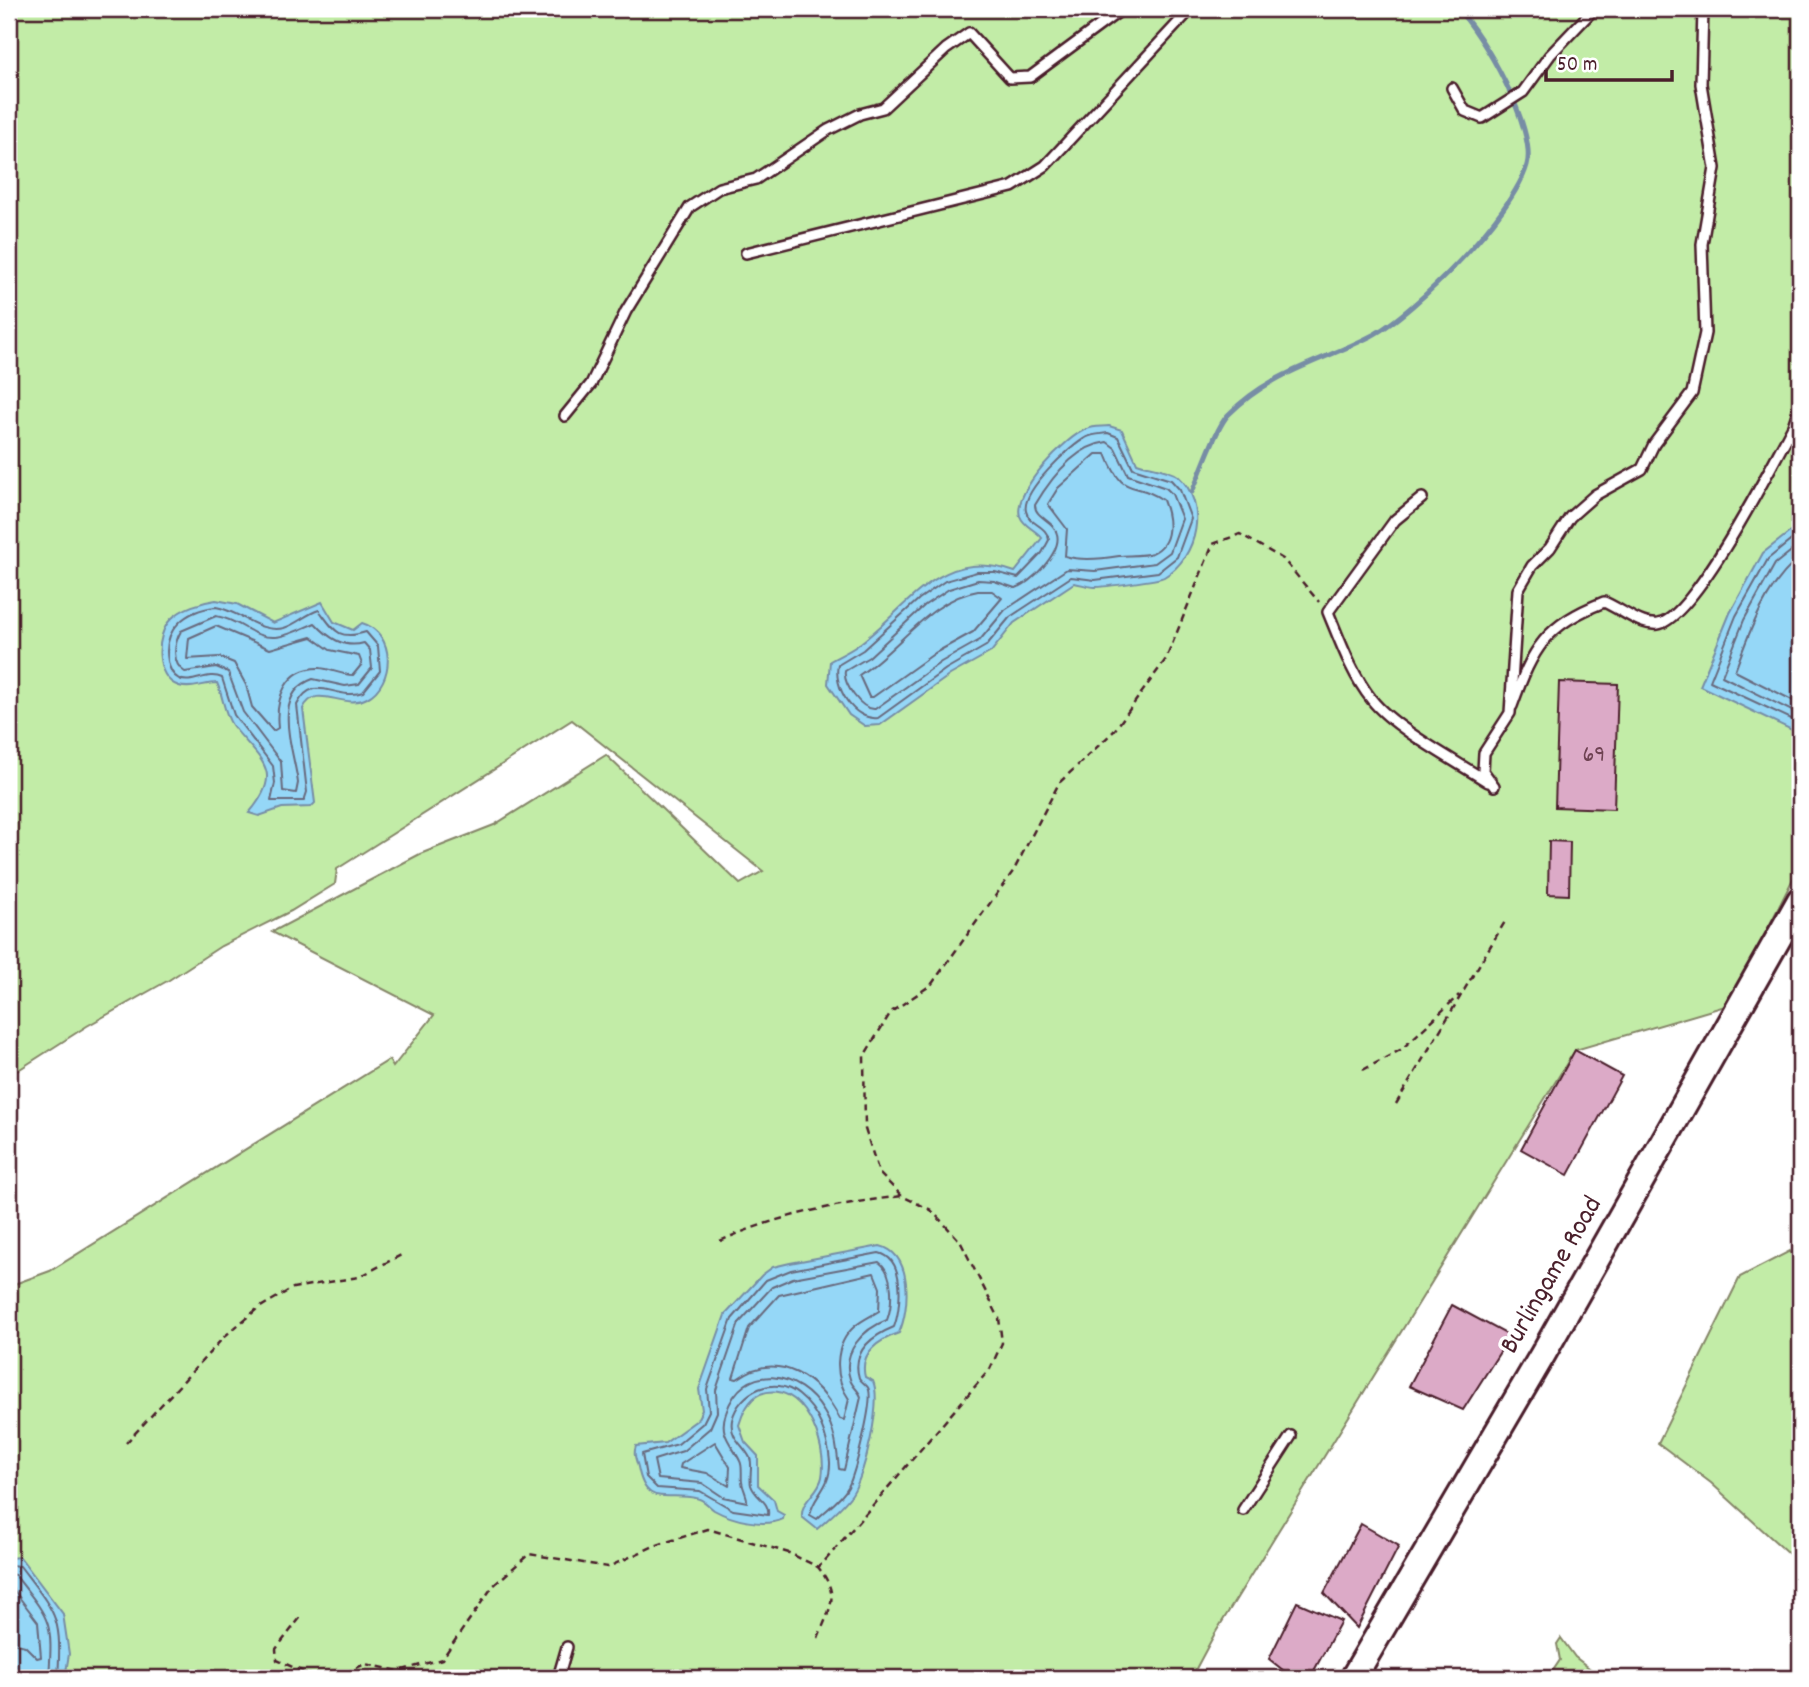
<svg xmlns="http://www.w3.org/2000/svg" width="1809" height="1687" viewBox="0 0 1809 1687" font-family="Dekko,sans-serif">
<rect width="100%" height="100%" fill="#fff"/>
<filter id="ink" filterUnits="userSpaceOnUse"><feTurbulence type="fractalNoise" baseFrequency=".0143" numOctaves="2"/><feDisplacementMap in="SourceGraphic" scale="14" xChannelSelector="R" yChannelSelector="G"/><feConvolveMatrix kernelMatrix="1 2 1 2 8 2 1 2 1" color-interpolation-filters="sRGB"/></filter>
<g filter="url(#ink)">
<g fill="#c2eca7" stroke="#868669" stroke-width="2">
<path d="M9 9H1800V865L1729 1005 1575 1050 1214 1635 1191 1678H9V1286L50 1271 389 1060 393 1067 434 1015 272 932 420 854 494 825 606 755 740 884 763 871 572 720 337 869 335 884 291 911 221 946 169 980 87 1026 9 1076Z"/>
<path d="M1790 1251 1800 1266V1564L1711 1483 1658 1443 1740 1277Z"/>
<path d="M1561 1638 1575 1657 1602 1678H1548L1560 1660 1557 1644Z"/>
</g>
<g fill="#95d7f7" stroke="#778da5" stroke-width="2">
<path d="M1109 426 1122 430 1137 463C1148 467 1169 469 1178 476 1209 504 1198 557 1164 577 1159 580 1104 587 1095 587 1089 587 1081 584 1074 583L1014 623 991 652 950 675 880 725 865 726 849 715 828 684 830 661C839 656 850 651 858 645 910 607 940 545 1015 572L1042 538C1035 529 1024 527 1020 516 1012 492 1066 436 1087 429 1094 426 1102 427 1109 426Z"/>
<path d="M1800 524V730L1794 731 1700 686 1730 613 1763 553Z"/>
<path d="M216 600 237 604 273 623 322 602 334 622 353 630 362 623C396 633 395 683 367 698 343 711 316 681 303 709L315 803 311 807 282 808 259 816 249 813C286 770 259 760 232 725 224 713 223 696 217 683 204 683 192 690 179 686 154 678 155 635 171 619 182 608 201 602 216 600Z"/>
<path d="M880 1246C913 1254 910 1308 899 1333 879 1340 859 1353 865 1377L873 1381C882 1402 865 1475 852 1494 843 1507 828 1519 817 1529L802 1517C800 1501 819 1493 822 1477 828 1445 803 1378 760 1394 749 1399 742 1414 739 1425L745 1442 758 1456V1485L774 1500 777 1511 784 1515 783 1519C764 1528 732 1520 714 1510 708 1506 704 1499 696 1498 666 1491 646 1509 638 1467 636 1459 633 1455 636 1446L665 1443 697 1420 702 1410 699 1389 725 1315 762 1275 773 1267 790 1263Z"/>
<path d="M20 1557 63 1614 69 1654 65 1678H14L9 1656V1558Z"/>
</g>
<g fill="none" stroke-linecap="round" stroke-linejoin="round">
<g stroke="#68697d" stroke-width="2">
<path d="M1108 433 1118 437 1133 468 1171 480 1180 490 1191 519 1177 557 1158 572 1095 580 1071 577 1010 617 986 646 946 669 878 718C853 721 833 686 838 665L863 650 919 599 945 581 977 572H995L1018 578 1042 553 1049 540C1047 525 1029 525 1026 511 1021 491 1070 446 1087 437 1093 434 1101 434 1108 433Z"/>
<path d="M1107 442 1115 448 1128 475 1166 488 1172 494 1182 519 1170 552 1155 563 1095 571 1067 569 1005 610 980 640 941 662 875 709C861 710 843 684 845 671L869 657 925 605 949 589 978 580 994 581 1015 588C1030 585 1062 552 1057 534 1054 520 1035 518 1035 505 1051 478 1075 446 1107 442Z"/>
<path d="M1096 454H1106C1124 500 1132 479 1163 500 1170 517 1174 544 1152 553 1142 556 1129 555 1119 556 1101 559 1081 561 1065 556L1067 529 1048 504 1058 488Z"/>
<path d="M1800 533 1768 559 1736 616 1710 681 1800 723"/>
<path d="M1800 544 1775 564 1744 620 1722 676 1800 715"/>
<path d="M1800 558C1767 583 1749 632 1735 671L1800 704"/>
<path d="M978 591H992L1002 598 973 632 935 653 873 697H869L859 675C899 650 929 599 978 591Z"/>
<path d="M216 607C240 611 259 634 284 628 297 624 306 614 319 610 334 630 338 641 366 632L378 646 380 671 363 692C336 702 314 671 297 705L307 792 304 801H271L275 783 273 766 234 715 222 678C207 671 193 685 179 679 172 675 169 668 168 661 162 629 186 610 216 607Z"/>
<path d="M216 616C228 618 237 623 247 629 273 645 290 634 315 623 328 637 343 649 364 643L370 650 372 668 359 684 345 686 313 679C270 694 294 750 298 783L296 793 283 791 281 762 243 712 228 672 216 667 185 672C171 664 174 643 181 631Z"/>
<path d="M216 626 270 649 312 637 330 650 359 656 362 664 353 675C341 675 331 669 320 668 285 667 275 700 278 728L273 731 252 707 246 685 234 663 219 657 187 659 189 638Z"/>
<path d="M879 1253C906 1259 901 1308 894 1327 872 1336 851 1351 859 1378 862 1383 868 1385 869 1390 873 1404 855 1473 848 1487 842 1499 827 1509 817 1519L810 1515C813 1495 831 1489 830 1462 828 1437 819 1411 799 1395 775 1374 739 1391 732 1420 729 1438 744 1445 750 1458 753 1465 749 1477 751 1485 755 1498 770 1501 768 1515L733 1510 700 1491 657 1488 646 1477 642 1454 678 1444 703 1423 709 1411 707 1389 732 1319 766 1280 791 1270Z"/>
<path d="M879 1262C894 1273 893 1304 887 1320 863 1329 841 1352 850 1379 852 1387 859 1390 861 1397L844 1470 839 1469C837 1449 835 1429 824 1412 800 1371 743 1360 726 1413 718 1434 732 1444 740 1461 743 1466 741 1476 742 1482 743 1490 748 1496 747 1502L723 1497 702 1483 658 1479 654 1460 683 1451 710 1428 717 1412 716 1390 739 1323 772 1287 793 1278Z"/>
<path d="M874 1273 880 1288 879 1311C871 1316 862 1320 855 1326 833 1345 834 1378 849 1399L844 1420 840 1419C820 1380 779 1348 737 1379L733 1378 749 1328 779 1295Z"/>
<path d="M715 1442 730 1467 729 1486 707 1473 680 1468 681 1464Z"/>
<path d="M9 1565 20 1566C57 1615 62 1616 58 1678"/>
<path d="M9 1574 15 1575C51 1621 53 1620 49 1678"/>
<path d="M9 1584 38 1622 41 1657 37 1658 25 1646 9 1642"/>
</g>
<path stroke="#778da5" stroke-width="5" d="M1192 492C1200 475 1216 427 1228 415 1270 372 1321 362 1371 336 1415 313 1514 213 1527 165 1537 130 1483 33 1457 9"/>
</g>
<g fill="#dcaac7" stroke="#4a1f2b" stroke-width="2">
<path d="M1559 682 1618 684 1614 809 1555 807Z"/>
<path d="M1549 841 1570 842 1569 895 1548 894Z"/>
<path d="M1575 1050 1622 1076 1568 1175 1521 1149Z"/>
<path d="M1452 1305 1510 1336 1463 1410 1409 1386Z"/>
<path d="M1361 1524 1399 1546 1357 1628 1324 1593Z"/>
<path d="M1297 1602 1341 1621 1310 1678H1293L1269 1659Z"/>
</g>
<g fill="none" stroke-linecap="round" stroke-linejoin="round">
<defs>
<g id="lane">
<path d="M1452 88 1465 111 1482 118 1523 92 1550 55 1594 9"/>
<path d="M746 253 1012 187 1045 166 1191 9"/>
<path d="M565 416 591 384 626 311 690 207 719 188 756 179 828 130 860 114 883 108 946 49 969 33 1010 78 1030 77 1122 9"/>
<path d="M1422 498 1395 520 1328 612C1340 641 1352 675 1372 700 1395 729 1456 761 1488 782"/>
<path d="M1512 706C1533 647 1546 625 1604 602 1621 609 1640 626 1658 624 1694 619 1774 461 1793 426L1800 405"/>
<path d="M1494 786 1483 771 1484 753 1510 713 1518 590 1532 566 1550 548 1570 517 1595 495 1642 469 1654 444 1692 393 1705 333 1702 244 1715 168 1701 84 1703 9"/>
<path d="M1243 1510 1291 1436"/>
<path d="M558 1678 567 1647"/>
</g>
<path id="secondary" d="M1353 1678 1543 1354 1800 900"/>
</defs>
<use href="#lane" stroke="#4a1f2b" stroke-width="14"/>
<use href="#secondary" stroke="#4a1f2b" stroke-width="30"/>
<g stroke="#4a1f2b" stroke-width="2.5" stroke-dasharray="7 5" stroke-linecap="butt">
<path d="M1363 1070 1402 1049 1459 995"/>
<path d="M1396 1104 1506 920"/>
<path d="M720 1241C781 1214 837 1204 902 1196"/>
<path d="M126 1443 225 1336 257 1309 293 1288 359 1277 401 1255"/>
<path d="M300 1618 276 1649 277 1660 317 1678"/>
<path d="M818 1638C830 1607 841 1596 818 1567"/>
<path d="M334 1678 365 1664 399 1671 442 1659 493 1586 529 1554 608 1567 654 1546 708 1529 789 1553 818 1567 823 1563 990 1369 1002 1343 999 1318 960 1241 931 1210 902 1196 879 1173 865 1129 864 1056 891 1012 931 985 1014 870 1059 783 1114 731 1166 659 1213 544 1240 534 1283 559 1319 602"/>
</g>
<use href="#lane" stroke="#fff" stroke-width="9"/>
<use href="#secondary" stroke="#fff" stroke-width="24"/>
</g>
</g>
<g text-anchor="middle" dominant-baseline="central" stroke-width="7" stroke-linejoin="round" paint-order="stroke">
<g font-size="24" fill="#6e4252">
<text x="1594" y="756">69</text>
</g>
<g font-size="28" fill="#4a1f2b" stroke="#fff">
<text transform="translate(1553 1276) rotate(-60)">Burlingame Road</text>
</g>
</g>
<rect width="1809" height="1687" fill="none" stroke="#fff" stroke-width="35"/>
<rect x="18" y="18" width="1774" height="1652" fill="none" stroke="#4a1f2b" stroke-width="2.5" filter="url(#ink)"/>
<path d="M1546 70v10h126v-10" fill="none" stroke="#4a1f2b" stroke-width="3.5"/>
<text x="1557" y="70" font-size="21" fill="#4a1f2b" stroke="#ffffff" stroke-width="5" paint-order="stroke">50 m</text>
</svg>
